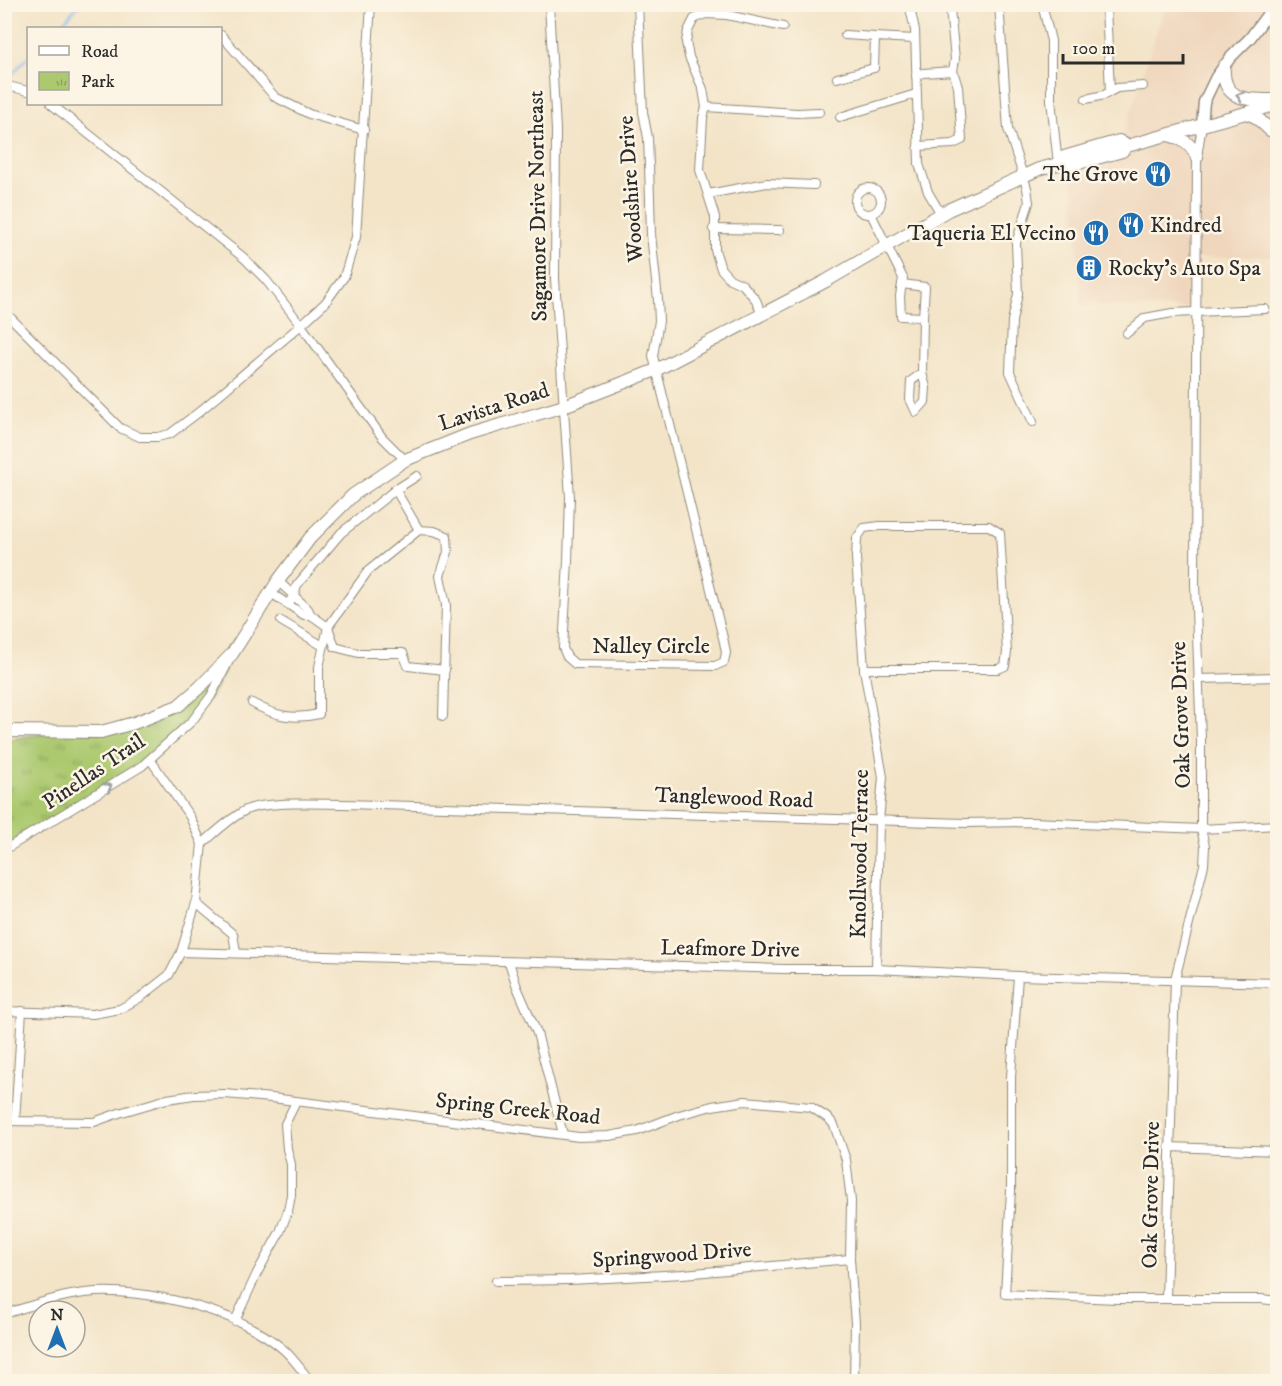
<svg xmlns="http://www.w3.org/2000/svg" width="1282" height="1386" viewBox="0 0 1282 1386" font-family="'IM FELL DW Pica',serif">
<defs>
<pattern id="park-tufts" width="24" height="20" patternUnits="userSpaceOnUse" patternTransform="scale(1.5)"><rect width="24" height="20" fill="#acc970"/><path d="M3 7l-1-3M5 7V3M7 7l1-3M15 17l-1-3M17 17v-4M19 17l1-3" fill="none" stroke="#8ca35c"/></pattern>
</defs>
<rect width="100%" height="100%" fill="#fcf5e5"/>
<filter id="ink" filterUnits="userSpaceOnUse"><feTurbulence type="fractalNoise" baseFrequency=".0167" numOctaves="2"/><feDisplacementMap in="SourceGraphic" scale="12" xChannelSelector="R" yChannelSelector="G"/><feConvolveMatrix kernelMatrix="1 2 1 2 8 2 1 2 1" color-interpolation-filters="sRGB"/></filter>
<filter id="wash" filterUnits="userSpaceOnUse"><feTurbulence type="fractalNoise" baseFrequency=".008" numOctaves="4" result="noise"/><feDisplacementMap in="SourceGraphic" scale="24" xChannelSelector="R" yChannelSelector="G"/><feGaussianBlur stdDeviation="1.35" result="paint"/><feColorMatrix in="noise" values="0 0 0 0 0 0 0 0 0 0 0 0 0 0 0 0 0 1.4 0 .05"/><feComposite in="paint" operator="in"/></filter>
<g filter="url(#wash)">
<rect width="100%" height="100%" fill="#f3e4c8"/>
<path fill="#efd6bc" d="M1165 5H1277V256L1197 258 1194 309 1081 305 1072 161 1121 142Z"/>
<path fill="url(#park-tufts)" stroke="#6c7a4e" stroke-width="1.5" d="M232 654 211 696 150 759 5 848V740L61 731 101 732 178 706Z"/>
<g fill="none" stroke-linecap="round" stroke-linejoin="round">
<g stroke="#7db9ef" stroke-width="2">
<path d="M59 28 79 4"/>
<path d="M4 83 28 57"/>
</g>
</g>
</g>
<g filter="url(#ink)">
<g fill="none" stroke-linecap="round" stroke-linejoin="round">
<defs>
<g id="minor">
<path d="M549 4 556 130 555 279 570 497 568 561 563 648 567 657 575 664 715 666 724 662 726 653 724 642 653 356 659 321 658 300 651 234 649 165 648 138 643 112 638 4"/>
<path d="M909 4 915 30 919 164 928 192 941 214"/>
<path d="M999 4 1008 129 1027 188 1029 203 1016 243 1018 294 1012 321 1010 372 1033 422"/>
<path d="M1042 4 1051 41V100L1058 164"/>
<path d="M1104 4 1106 7 1110 91"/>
<path d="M221 35 275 97 309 114 364 130"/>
<path d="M845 35 875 37"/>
<path d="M916 76 923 73 953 71 955 59 950 9 948 4"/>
<path d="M837 78 874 68 875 37 915 39"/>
<path d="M4 85 28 91"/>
<path d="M1086 99 1104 95 1117 88 1143 86"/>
<path d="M51 104 244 258 266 280 301 325 382 437 405 460"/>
<path d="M706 107 797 113 819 112"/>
<path d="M840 117 916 94"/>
<path d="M918 146 953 144 962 140 958 87 953 71"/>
<circle cx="868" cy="201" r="13"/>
<path d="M708 194 767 183 814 185"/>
<path d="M871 214 903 278 900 296 901 316 923 317 922 373 926 387 925 402 916 412 910 399 911 381 922 373"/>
<path d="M713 229 780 230"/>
<path d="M902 284 925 287 923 317"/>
<path d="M4 311 120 428 140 437H157L170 434 199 412 301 325 325 303 344 277 356 237 371 4"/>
<path d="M762 315 756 300 743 285 730 279 721 269 715 250V217L700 170 703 118 706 107 703 89 689 57 686 42 688 31 694 19 705 14 727 15 783 27"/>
<path d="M1127 333 1145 318 1172 313 1265 309"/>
<path d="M395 489 419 530"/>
<path d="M880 526H989L1000 533 1007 652 1005 666 998 669H864L856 558 857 538 864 528Z"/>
<path d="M278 581 308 609 311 615"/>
<path d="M271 593 304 615H311L328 627 335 647 358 653H403L408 666 445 670"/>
<path d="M288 604 294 595 297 585 341 533 395 490 417 476"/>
<path d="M281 621 323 646"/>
<path d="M864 669 883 777 879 821 876 969"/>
<path d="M1198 679 1278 677"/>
<path d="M252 703C275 716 292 720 319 714V667L328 627 368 571 419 530 434 531 447 536 448 552 440 576 446 605 443 716"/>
<path d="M202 844C216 832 230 818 246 810 270 799 350 805 380 805L965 823 1032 822 1201 829 1278 825"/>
<path d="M4 850 142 766 192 721 211 696 228 663"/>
<path d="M196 903 233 934 236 952"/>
<path d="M181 952 785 969H876L1018 976 1278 983"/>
<path d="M509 962 517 987 537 1033 563 1134"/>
<path d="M1018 976 1011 1077V1191L1005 1294 1117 1299H1261L1278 1301"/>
<path d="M4 1011 93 1014 120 1009 141 997 169 975 181 952 196 903 202 844 190 817 150 759"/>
<path d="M4 1121 94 1122 119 1113 167 1099 194 1095 225 1094 272 1098 579 1137 609 1136 637 1131 679 1115 712 1106 745 1101 811 1107 829 1119 834 1125 846 1160 851 1201 850 1259 855 1323 854 1382"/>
<path d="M15 1121 22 1011"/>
<path d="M1169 1147 1278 1151"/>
<path d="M496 1281 570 1280 683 1274 850 1259"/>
<path d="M1166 1299 1175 979 1204 865 1205 846 1201 829V739L1195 584 1197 157 1202 125"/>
<path d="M4 1314C31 1306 57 1296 85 1293 143 1286 240 1311 284 1350 294 1359 302 1371 311 1382"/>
<path d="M235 1321 257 1273 280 1232 288 1211 291 1195V1164L287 1149 285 1124 296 1102"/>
</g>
<path id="tertiary" d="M1202 125 1204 102 1216 77 1230 58 1250 38 1275 4"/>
<g id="secondary">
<path d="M1224 66C1221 102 1249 100 1276 100"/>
<path d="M1246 113 1256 117 1270 130"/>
<path d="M1168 135C1183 139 1190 142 1197 157"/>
<path d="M1058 164 1064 157 1119 141 1127 146"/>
<path d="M4 731 101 732 134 723 178 706 200 687 232 654 278 581 310 538 353 495 405 460 470 434 564 406 656 370 826 281 948 210 1039 169 1058 164 1067 166 1090 160 1122 151 1127 146 1278 104"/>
</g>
</defs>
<use href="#minor" stroke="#8f887a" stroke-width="10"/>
<use href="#tertiary" stroke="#8f887a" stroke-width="13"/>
<use href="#secondary" stroke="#8f887a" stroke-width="14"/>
<use href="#minor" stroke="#fff" stroke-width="8"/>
<use href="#tertiary" stroke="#fff" stroke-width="10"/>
<use href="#secondary" stroke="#fff" stroke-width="12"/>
</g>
<defs><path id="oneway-chevron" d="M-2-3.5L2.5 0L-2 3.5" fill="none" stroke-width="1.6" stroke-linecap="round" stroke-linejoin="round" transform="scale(1.5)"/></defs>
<g stroke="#a0a0a0">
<use href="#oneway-chevron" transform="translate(1240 96) rotate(-160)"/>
<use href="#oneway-chevron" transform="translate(108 787) rotate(-32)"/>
</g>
</g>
<defs>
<symbol id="restaurant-disc" viewBox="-11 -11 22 22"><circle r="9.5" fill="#1f6fb2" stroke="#fcf5e5"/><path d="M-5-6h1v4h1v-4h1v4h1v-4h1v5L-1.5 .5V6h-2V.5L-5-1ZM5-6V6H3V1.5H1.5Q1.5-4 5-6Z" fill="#fff"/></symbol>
<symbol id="building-disc" viewBox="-11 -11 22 22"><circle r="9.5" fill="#1f6fb2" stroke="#fcf5e5"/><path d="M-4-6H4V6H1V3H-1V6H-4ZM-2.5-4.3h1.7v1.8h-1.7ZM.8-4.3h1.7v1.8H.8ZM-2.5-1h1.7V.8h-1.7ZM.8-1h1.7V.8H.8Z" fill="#fff"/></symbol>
</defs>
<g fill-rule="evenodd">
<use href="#restaurant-disc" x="1143" y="159" width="30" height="30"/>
<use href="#restaurant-disc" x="1116" y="210" width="30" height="30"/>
<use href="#restaurant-disc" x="1081" y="218" width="30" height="30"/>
<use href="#building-disc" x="1074" y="253" width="30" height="30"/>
</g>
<g text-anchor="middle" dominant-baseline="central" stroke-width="5" stroke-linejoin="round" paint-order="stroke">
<g font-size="22" fill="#2b2b2b" stroke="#fcf5e5" text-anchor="end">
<text x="1138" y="174">The Grove</text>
<text x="1150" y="225" text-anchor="start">Kindred</text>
<text x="1076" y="233">Taqueria El Vecino</text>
<text x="1108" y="268" text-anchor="start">Rocky's Auto Spa</text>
</g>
<g font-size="22" fill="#2b2b2b" stroke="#fcf5e5">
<text transform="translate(631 189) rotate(-94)">Woodshire Drive</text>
<text transform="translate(538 206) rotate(-91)">Sagamore Drive Northeast</text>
<text transform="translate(494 407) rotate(-18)">Lavista Road</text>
<text x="651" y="646">Nalley Circle</text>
<text transform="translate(1181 715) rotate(-92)">Oak Grove Drive</text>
<text transform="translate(94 772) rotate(-34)">Pinellas Trail</text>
<text transform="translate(734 798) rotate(2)">Tanglewood Road</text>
<text transform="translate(860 854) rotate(-89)">Knollwood Terrace</text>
<text transform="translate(730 949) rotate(1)">Leafmore Drive</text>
<text transform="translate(518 1109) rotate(6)">Spring Creek Road</text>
<text transform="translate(1151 1195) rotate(-89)">Oak Grove Drive</text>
<text transform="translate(672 1255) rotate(-4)">Springwood Drive</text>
</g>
</g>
<rect width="1282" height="1386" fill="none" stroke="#fcf5e5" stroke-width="24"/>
<rect x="27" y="27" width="195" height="78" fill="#fcf5e5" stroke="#a8a49b" stroke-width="1.5"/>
<rect x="39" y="46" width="30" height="9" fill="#ffffff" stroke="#a8a49b" stroke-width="1.5"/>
<text x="81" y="57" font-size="18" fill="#2b2b2b">Road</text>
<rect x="39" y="72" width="30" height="18" fill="url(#park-tufts)" stroke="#a8a49b" stroke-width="1.5"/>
<text x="81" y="87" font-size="18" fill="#2b2b2b">Park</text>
<g transform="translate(57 1329)"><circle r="28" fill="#fcf5e5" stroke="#a8a49b" stroke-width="1.5"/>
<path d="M0-4.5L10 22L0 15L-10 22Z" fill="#1f6fb2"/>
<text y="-9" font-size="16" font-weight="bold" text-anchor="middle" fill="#2b2b2b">N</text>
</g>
<path d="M1063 54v9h120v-9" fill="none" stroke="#2b2b2b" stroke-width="3"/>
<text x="1072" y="54" font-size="18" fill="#2b2b2b" stroke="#fcf5e5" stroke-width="4.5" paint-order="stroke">100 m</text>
</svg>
